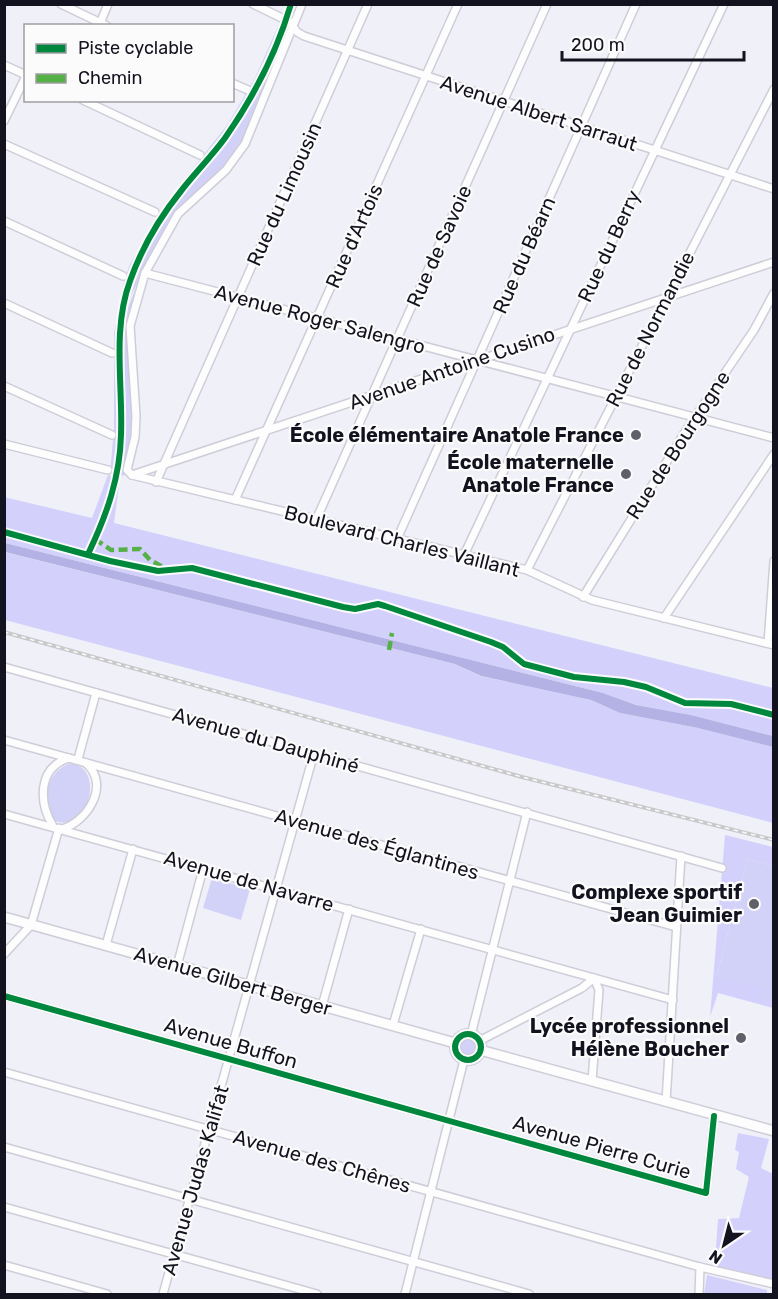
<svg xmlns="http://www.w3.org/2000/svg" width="778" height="1299" viewBox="0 0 778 1299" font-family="Rubik,sans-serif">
<rect width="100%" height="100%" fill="#f0f0f8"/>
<g fill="#d2d1f7">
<path d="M280 22 283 24C266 67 243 109 216 147 205 162 192 175 181 189 156 220 135 259 123 297 107 350 125 417 115 474L110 473 114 429V333L124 281 130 264 172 195 228 124 255 78Z"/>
<path d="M287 23 289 32 242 141 227 163 171 216 122 314C132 270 155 225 183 190 195 176 208 163 219 148 246 109 269 67 287 23Z"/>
<path d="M140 279 127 328 133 417 132 436 124 476 118 474 123 436 121 327 122 315 125 314Z"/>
<path d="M73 763C109 774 82 841 51 818 50 812 46 805 46 799 45 783 58 765 73 763Z"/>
<path d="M747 859 773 866V1008L717 975Z"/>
<path d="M212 878 250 889 241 920 203 908Z"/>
<circle cx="468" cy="1047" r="10"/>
</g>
<g fill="#d3d1fb">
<path d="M108 475 120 478 114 523 773 688V736L691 715 636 705 603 693 5 543 4 497 92 518Z"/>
<path d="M4 552 455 664 480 676 591 700 620 713 698 728 773 747V823L5 620Z"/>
<path d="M725 835 773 847V866L747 859 717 975 763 989 761 998 773 1002V1008L718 993 710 1017Z"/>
<path d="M738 1133 769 1139 761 1168 773 1174 772 1281 716 1267 715 1261 718 1219 739 1218 749 1177 736 1169 739 1152 735 1150Z"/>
<path d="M707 1275 767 1290V1294H704Z"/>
</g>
<path fill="#b4b2e4" d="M5 543 603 693 636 705 691 715 773 736V747L698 728 620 713 591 700 481 676 455 664 5 552Z"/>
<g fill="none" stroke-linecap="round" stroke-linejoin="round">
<defs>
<g id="street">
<path d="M61 4 107 26"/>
<path d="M253 4 290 22 297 32 304 36 774 189"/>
<path d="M99 26 108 4"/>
<path d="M4 65 26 75"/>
<path d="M232 83 248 90"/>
<path d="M83 100 200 155"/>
<path d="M4 121 26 76"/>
<path d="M4 144 155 212"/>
<path d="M4 221 123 276"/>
<path d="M145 273 774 438"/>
<path d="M4 303 112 353"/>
<path d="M4 386 112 435"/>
<path d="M4 444 108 470"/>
<path d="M132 475 774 262"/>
<path d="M132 475 527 570 592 600 774 645"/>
<path d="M132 475 127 470 135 437 136 416 130 326 145 273 178 214 226 170 245 144 302 4"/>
<path d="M156 482 368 4"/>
<path d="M235 500 458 4"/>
<path d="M316 520 547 4"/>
<path d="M397 539 636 4"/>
<path d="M464 555 724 4"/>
<path d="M527 570 774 89"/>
<path d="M583 597 687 429 754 330 774 293"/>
<path d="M664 618 774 454"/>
<path d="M768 643 774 561"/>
<path d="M4 667 722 868"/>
<path d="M4 740 676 927"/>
<path d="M78 759 96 693"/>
<path d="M4 814 673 1000"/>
<path d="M53 826C39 803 37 768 69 758"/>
<path d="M62 829C87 822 111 785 86 763"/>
<path d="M106 945 133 849"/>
<path d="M4 954 31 925 59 828"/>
<path d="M177 966 203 869"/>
<path d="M4 996 706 1193 714 1116"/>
<path d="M322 1006 349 909"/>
<path d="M393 1025 421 929"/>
<path d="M471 1035 527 812"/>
<path d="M479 1041 582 988 594 978 599 990 592 1081"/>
<path d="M4 1072 700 1267 774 1284"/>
<path d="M666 1102 681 856"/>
<path d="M4 1147 529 1294"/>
<path d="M4 1207 317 1294"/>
<path d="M4 1265 107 1294"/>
<path d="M163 1294 314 753"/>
<path d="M405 1294 464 1060"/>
<path d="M699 1294 700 1267"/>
</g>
<g id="secondary">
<path d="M4 917 455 1043"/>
<circle cx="468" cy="1047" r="13"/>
<path d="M480 1050 774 1131"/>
</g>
</defs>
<use href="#street" stroke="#cecdd8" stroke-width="10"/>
<use href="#secondary" stroke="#cecdd8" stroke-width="12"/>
<use href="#street" stroke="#fdfdfe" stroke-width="7"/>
<use href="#secondary" stroke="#fdfdfe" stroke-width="9"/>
<defs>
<path id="rail" d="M4 632 522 777 774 840"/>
</defs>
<use href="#rail" stroke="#c9c9cb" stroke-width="4"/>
<use href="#rail" stroke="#fbfbfb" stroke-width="1.5" stroke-dasharray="4.5" stroke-linecap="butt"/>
<g stroke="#55b145" stroke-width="4.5" stroke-dasharray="9 4.5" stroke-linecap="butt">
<path d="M95 539 111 550 140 549 150 560 163 567"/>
<path d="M389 650 392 633"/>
</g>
<defs>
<g id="cycleway">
<path d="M4 532 110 561 158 571 192 568 343 607 355 609 378 604 385 606 491 642 503 647 524 664 574 677 624 682 646 687 685 703 731 704 774 715"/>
<path d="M89 552C107 514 120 477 121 435 123 384 112 330 130 281 141 250 160 217 181 191 195 173 211 157 225 138 253 98 277 51 291 4"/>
<path d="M4 996 706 1193 714 1116"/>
<circle cx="468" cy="1047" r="13"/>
</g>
</defs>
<use href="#cycleway" stroke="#fbfbfb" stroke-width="10"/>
<use href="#cycleway" stroke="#00873e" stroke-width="6"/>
</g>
<g fill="#60606b" stroke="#fbfbfb" stroke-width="2">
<circle cx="636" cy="435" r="6"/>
<circle cx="626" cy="474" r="6"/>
<circle cx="754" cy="904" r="6"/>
<circle cx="741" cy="1038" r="6"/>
</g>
<g text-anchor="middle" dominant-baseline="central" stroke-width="4.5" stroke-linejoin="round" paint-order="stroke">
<g font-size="20" fill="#13131f" stroke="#fbfbfb">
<text transform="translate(539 113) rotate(18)">Avenue Albert Sarraut</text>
<text transform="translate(284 194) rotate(-66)">Rue du Limousin</text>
<text transform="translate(354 236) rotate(-66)">Rue d'Artois</text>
<text transform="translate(439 246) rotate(-66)">Rue de Savoie</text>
<text transform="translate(609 246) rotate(-65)">Rue du Berry</text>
<text transform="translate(524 255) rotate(-66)">Rue du Béarn</text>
<text transform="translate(320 319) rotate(15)">Avenue Roger Salengro</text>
<text transform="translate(650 329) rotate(-63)">Rue de Normandie</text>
<text transform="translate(452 368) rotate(-19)">Avenue Antoine Cusino</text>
<text transform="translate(678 445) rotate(-57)">Rue de Bourgogne</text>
<text transform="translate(402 541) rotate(14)">Boulevard Charles Vaillant</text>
<text transform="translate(266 740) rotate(16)">Avenue du Dauphiné</text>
<text transform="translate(377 844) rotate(16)">Avenue des Églantines</text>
<text transform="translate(249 881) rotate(16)">Avenue de Navarre</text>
<text transform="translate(233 981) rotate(16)">Avenue Gilbert Berger</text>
<text transform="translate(231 1043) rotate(16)">Avenue Buffon</text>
<text transform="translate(602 1147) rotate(16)">Avenue Pierre Curie</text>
<text transform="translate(322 1161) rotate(16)">Avenue des Chênes</text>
<text transform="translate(195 1180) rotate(-74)">Avenue Judas Kalifat</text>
</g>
<g font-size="20" font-weight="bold" fill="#13131f" stroke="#fbfbfb" text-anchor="end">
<text x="624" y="435">École élémentaire Anatole France</text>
<text x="614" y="462">École maternelle<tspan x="614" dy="23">Anatole France</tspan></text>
<text x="742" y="892">Complexe sportif<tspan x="742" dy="23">Jean Guimier</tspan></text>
<text x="729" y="1026">Lycée professionnel<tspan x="729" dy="23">Hélène Boucher</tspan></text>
</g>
</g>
<rect width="778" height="1299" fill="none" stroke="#13131f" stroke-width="12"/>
<rect x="24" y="24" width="210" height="78" fill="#fbfbfb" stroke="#9e9ea3" stroke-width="1.5"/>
<rect x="36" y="44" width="30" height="9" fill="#00873e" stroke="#9e9ea3" stroke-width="1.5"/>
<text x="78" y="54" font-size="18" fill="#13131f">Piste cyclable</text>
<rect x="36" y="74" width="30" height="9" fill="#55b145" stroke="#9e9ea3" stroke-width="1.5"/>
<text x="78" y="84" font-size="18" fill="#13131f">Chemin</text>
<g transform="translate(724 1245) rotate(215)" stroke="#fbfbfb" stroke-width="4.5" paint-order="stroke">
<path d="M0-4.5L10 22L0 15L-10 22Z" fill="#13131f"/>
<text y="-9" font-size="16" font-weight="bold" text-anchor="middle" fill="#13131f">N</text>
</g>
<path d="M562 51v9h182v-9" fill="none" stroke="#13131f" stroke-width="3"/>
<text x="571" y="51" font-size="18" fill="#13131f" stroke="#fbfbfb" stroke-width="4.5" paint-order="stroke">200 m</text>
</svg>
